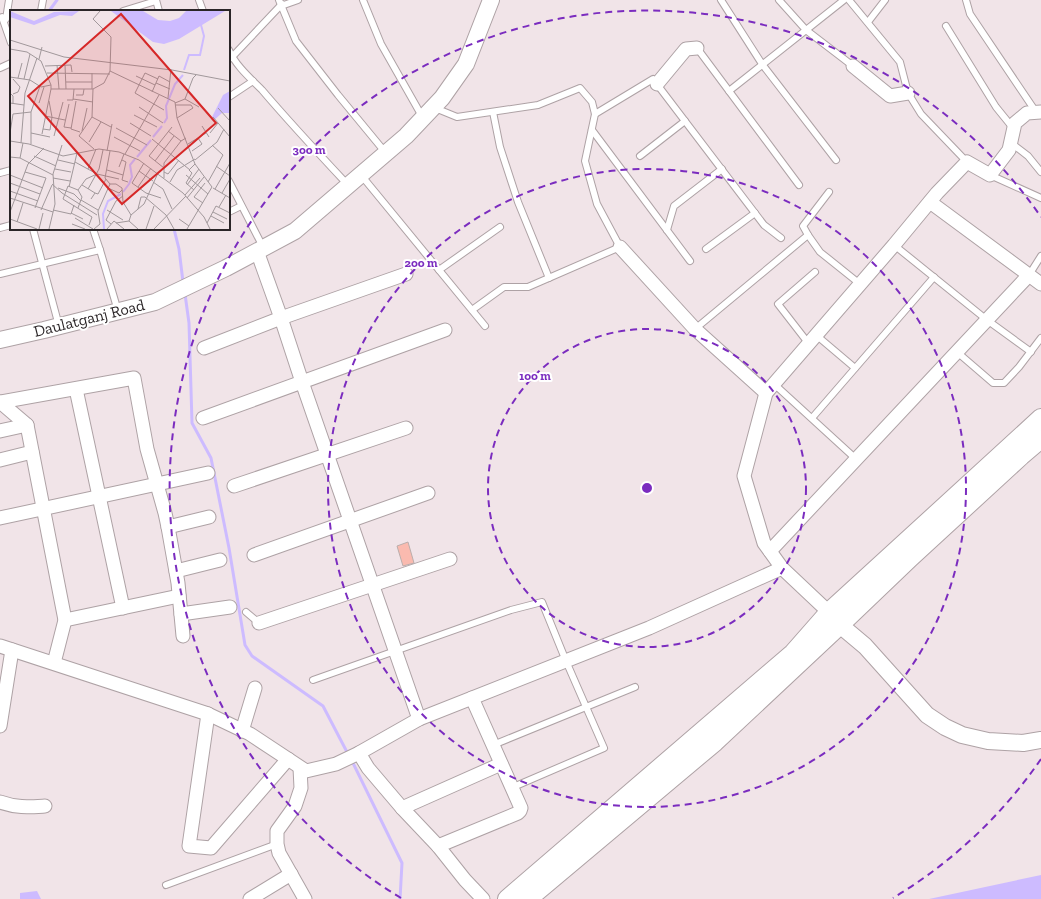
<svg xmlns="http://www.w3.org/2000/svg" width="1041" height="899" viewBox="0 0 1041 899" font-family="'Zilla Slab',serif">
<rect width="100%" height="100%" fill="#f1e4e8"/>
<g fill="#cdbbff">
<path d="M1041 875V899H929Z"/>
<path d="M37 891 41 899H20V893Z"/>
</g>
<g fill="none" stroke-linecap="round" stroke-linejoin="round">
<g stroke="#cdbbff" stroke-width="3">
<path d="M49 11 57 0"/>
<path d="M174 229 179 249 183 282"/>
<path d="M185 294 189 323 192 423 211 458 229 548 245 645 252 656 323 706 348 754"/>
<path d="M352 761 402 863 400 899"/>
</g>
</g>
<path fill="#fabaaf" stroke="#bbaeac" d="M408 542 414 563 403 566 397 546Z"/>
<g fill="none" stroke-linecap="round" stroke-linejoin="round">
<defs>
<g id="service">
<path d="M156 0 159 11"/>
<path d="M199 0 203 11"/>
<path d="M279 0 296 41 338 95 385 152"/>
<path d="M363 0 381 44 423 118"/>
<path d="M721 0 762 64 836 160"/>
<path d="M779 0 806 30 853 66"/>
<path d="M849 0 900 62 908 93 921 114 967 162"/>
<path d="M966 0 970 14 1036 112"/>
<path d="M281 6 298 0"/>
<path d="M41 11 43 0"/>
<path d="M123 11 156 1"/>
<path d="M2 17 11 43"/>
<path d="M6 19 9 0"/>
<path d="M868 22 885 0"/>
<path d="M946 26 996 107 1013 128"/>
<path d="M697 48 799 185"/>
<path d="M229 50C235 65 251 79 262 90 290 123 319 154 348 185"/>
<path d="M229 59 232 57 282 4"/>
<path d="M0 68 11 63"/>
<path d="M729 91 844 0"/>
<path d="M229 97 253 81"/>
<path d="M435 108 457 117 538 105 580 88 592 102 595 114 585 161 597 204 620 247 528 287H504L472 310"/>
<path d="M493 112 500 147 518 202 549 278"/>
<path d="M595 114 653 79 764 225 781 238"/>
<path d="M592 130 690 261"/>
<path d="M1011 143 1028 156 1041 172"/>
<path d="M640 156 685 121"/>
<path d="M0 173 11 170"/>
<path d="M361 175 485 326"/>
<path d="M990 175 1041 198"/>
<path d="M229 181 263 247"/>
<path d="M829 192 803 226 808 235 820 252 860 284"/>
<path d="M229 212 241 206"/>
<path d="M0 228 11 225"/>
<path d="M33 229 59 326"/>
<path d="M93 229 100 250 118 311"/>
<path d="M667 230 674 206 722 169"/>
<path d="M894 245 987 320 1031 352"/>
<path d="M706 249 755 213"/>
<path d="M439 270 500 227"/>
<path d="M0 274 100 250"/>
<path d="M1029 275 1041 256"/>
<path d="M695 329 808 235"/>
<path d="M816 335 855 368"/>
<path d="M809 344 778 304 815 272"/>
<path d="M957 352 993 383H1004L1019 367 1041 338"/>
<path d="M774 384 856 459"/>
<path d="M812 418 934 277"/>
<path d="M246 612 259 623"/>
<path d="M313 680 511 610 542 602 566 661 604 748 511 788"/>
<path d="M493 745 635 687"/>
<path d="M166 885 277 844"/>
</g>
<g id="minor">
<path d="M853 66 890 96 908 93"/>
<path d="M657 84 686 49 697 48"/>
<path d="M930 202 1041 284"/>
<path d="M620 247 695 329 766 393"/>
<path d="M257 251 281 318 302 382 419 719"/>
<path d="M204 348 281 318 406 274"/>
<path d="M76 389 123 608"/>
<path d="M0 402 134 378 147 449 165 513 168 527 178 583 183 636"/>
<path d="M0 402 27 425 65 620 54 663"/>
<path d="M203 418 445 330"/>
<path d="M0 431 27 425"/>
<path d="M0 460 32 452"/>
<path d="M234 486 406 428"/>
<path d="M0 518 208 473"/>
<path d="M168 527 209 517"/>
<path d="M770 551 1029 275"/>
<path d="M254 555 428 493"/>
<path d="M782 568 764 543 744 476 766 393 894 245 937 193 967 162 990 175 1009 150 1015 123 1027 113 1041 112"/>
<path d="M176 571 220 560"/>
<path d="M181 614 230 607"/>
<path d="M65 620 179 596"/>
<path d="M259 623 450 559"/>
<path d="M0 646 208 714 250 734 306 771 336 764 359 753 419 719 649 628 782 568 834 617"/>
<path d="M208 714 189 846 211 848 288 759"/>
<path d="M0 726 12 650"/>
<path d="M242 731 255 688"/>
<path d="M359 753 368 768 402 808 438 846 465 880 483 899"/>
<path d="M300 768 301 788 295 806 277 831V844L279 853 305 899"/>
<path d="M0 802C17 808 28 807 45 806"/>
<path d="M402 808 501 764"/>
<path d="M438 846 518 813 520 811 521 808 472 698"/>
<path d="M250 899 291 874"/>
</g>
<g id="tertiary">
<path d="M0 340 44 330 155 302 226 268 295 231 406 136 442 98 466 64 491 0"/>
<path d="M840 625 865 646 927 715 945 727 962 735 988 741 1023 743 1041 740"/>
</g>
<g id="secondary">
<path d="M507 899 793 653 829 612 1041 418"/>
<path d="M528 899 715 742 840 625 910 558 1021 456 1041 439"/>
</g>
</defs>
<use href="#service" stroke="#aea2a5" stroke-width="8"/>
<use href="#minor" stroke="#aea2a5" stroke-width="15"/>
<use href="#tertiary" stroke="#aea2a5" stroke-width="18"/>
<use href="#secondary" stroke="#aea2a5" stroke-width="20"/>
<use href="#service" stroke="#fff" stroke-width="6"/>
<use href="#minor" stroke="#fff" stroke-width="13"/>
<use href="#tertiary" stroke="#fff" stroke-width="16"/>
<use href="#secondary" stroke="#fff" stroke-width="18"/>
</g>
<g fill="none" stroke="#7b2cbf" stroke-width="2" stroke-dasharray="7 5">
<circle cx="647" cy="488" r="159"/>
<circle cx="647" cy="488" r="319"/>
<path d="M1041 759A478 478 0 0 1 893 898M401 898A478 478 0 1 1 1041 217"/>
</g>
<g text-anchor="middle" dominant-baseline="central" stroke-width="4" stroke-linejoin="round" paint-order="stroke">
<g font-size="16" fill="#2a2527" stroke="#fff">
<text transform="translate(89 318) rotate(-14)">Daulatganj Road</text>
</g>
</g>
<g transform="translate(10 10)">
<rect width="220" height="220" fill="#f1e4e8"/>
<path d="M0 1 24 11 44 2 69 1 62 6 50 5 24 15 0 7ZM101 1H133L148 10 160 11 169 8 176 1H215L169 29 154 34 143 32ZM220 81V103H212L203 111 201 109 213 85Z" fill="#cdbbff"/>
<path fill="none" stroke="#cdbbff" stroke-width="2" d="M174 60 179 45H190L194 26 191 15M154 113 157 108 156 96 165 74 173 65M143 127 152 116M127 147 141 130M113 182 119 174 122 167 120 155 125 149M94 219 93 204 98 191 111 184"/>
<path fill="none" stroke="#a1989b" stroke-width="1" d="M90 1 83 9 101 27 100 61 165 92 167 108 185 154 202 177 177 219M0 30 54 47 162 60 220 71M0 39 17 42 31 51 41 75M29 49 32 37M47 55 49 79M55 55 56 79M35 56 61 55 62 62M37 63 100 64M126 66 145 75M0 67 20 70 31 77 41 75V79H83L94 73 100 61M8 68 12 53M14 69 20 44M148 69 135 63 125 83 154 100M56 72H82M146 73 160 79M82 79V63M83 79 82 107 69 126 84 139M142 82 149 66 160 72M0 83 3 86V94M3 84 8 82 10 77 3 69M66 85H73L74 79M158 88 161 59M63 89 83 92M175 89 189 97M57 90H63L64 79M66 91 61 119 70 122M0 93 14 95M29 93 34 77M165 93 175 89 183 68 186 65M59 94 54 117 61 118M165 95H181L183 98 167 108M129 97 153 113M208 98 220 111M124 105 147 117M35 106 55 110M82 107 101 117M203 107 220 127M120 113 141 126M192 116 199 127M106 118 137 135M33 119 40 120 42 107 39 91M72 121 77 98M158 121 171 131M0 123 3 104 21 102M21 123 40 127M200 123 208 113M32 124 41 79M44 126 53 92M104 127 130 141M142 129 180 160M0 131 19 134 53 146 89 139 109 142 129 150 173 183 194 207 200 219M79 132 91 112M11 133 15 83 27 48M21 134V102L30 76M178 134 196 123M97 141 102 114M182 141 192 134 188 128M115 144 149 85M24 146 46 156M0 147 10 148 13 133M10 148 43 165M48 150 65 154M112 150 116 152 112 170 118 172M185 150 207 132 214 119M145 151 164 126M65 152 87 164M134 153 122 173 136 183 151 188M206 156 220 166M109 157 114 144M154 158 139 146 162 117M45 159 61 162M78 159 86 139M97 160 113 165M129 161 143 171M15 162 36 168 25 198M154 162 158 164 169 150M0 165 33 178M176 165 198 184M43 168 60 171M154 168V153L171 131 176 128M143 172 153 179 162 199M160 172 167 160 185 149M198 172 213 145 202 135M0 173 30 184M42 174 52 183 87 205M100 174H106L112 178 113 192 121 205 119 211M72 175 85 183 81 189M177 175 189 159M59 177 67 143M128 177 141 158M48 178 64 184 71 191M98 178 109 183 112 180M203 178 220 188M78 179 89 159 93 140M205 179 220 153M68 180 76 169 87 164 109 169M184 180 176 173 182 163 179 160 185 154M0 181 28 191M85 183 88 184 96 169M212 183 220 169M175 185 190 168M0 188 43 202M177 188 194 167M71 190 88 200M193 193 184 187 195 173M209 197 216 185M68 198 72 187 68 180 58 176 53 189 82 207 79 215M128 199 131 187H135L156 205 164 219M31 200 42 175M43 200 61 204 64 195M97 200 113 210M0 202 18 154 34 138M203 202 217 209M61 203 73 209M121 205 134 194 148 163M201 206 214 213M65 208 83 219M0 209 27 219M169 209 179 216M7 212 13 193M106 213 119 211 128 219M197 213 206 196 220 203M62 214 75 219M101 214 96 210 106 191 113 186M29 219 33 203M39 219 45 194 43 164 52 135M84 219 90 214 88 201 100 174 95 168 100 141M97 219 104 211 114 219M136 219 144 196M144 219 176 186"/>
<path fill="#d62828" fill-opacity="0.15" stroke="#d62828" stroke-width="2" d="M111 4 206 113 112 194 18 86Z"/>
<rect width="220" height="220" fill="none" stroke="#2a2527" stroke-width="2"/>
</g>
<circle cx="647" cy="488" r="6" fill="#7b2cbf" stroke="#fff" stroke-width="2"/>
<g font-size="12" text-anchor="middle" font-weight="bold" fill="#7b2cbf" stroke="#fff" stroke-width="4" stroke-linejoin="round" paint-order="stroke">
<text x="309" y="154">300 m</text>
<text x="421" y="267">200 m</text>
<text x="535" y="380">100 m</text>
</g>
</svg>
